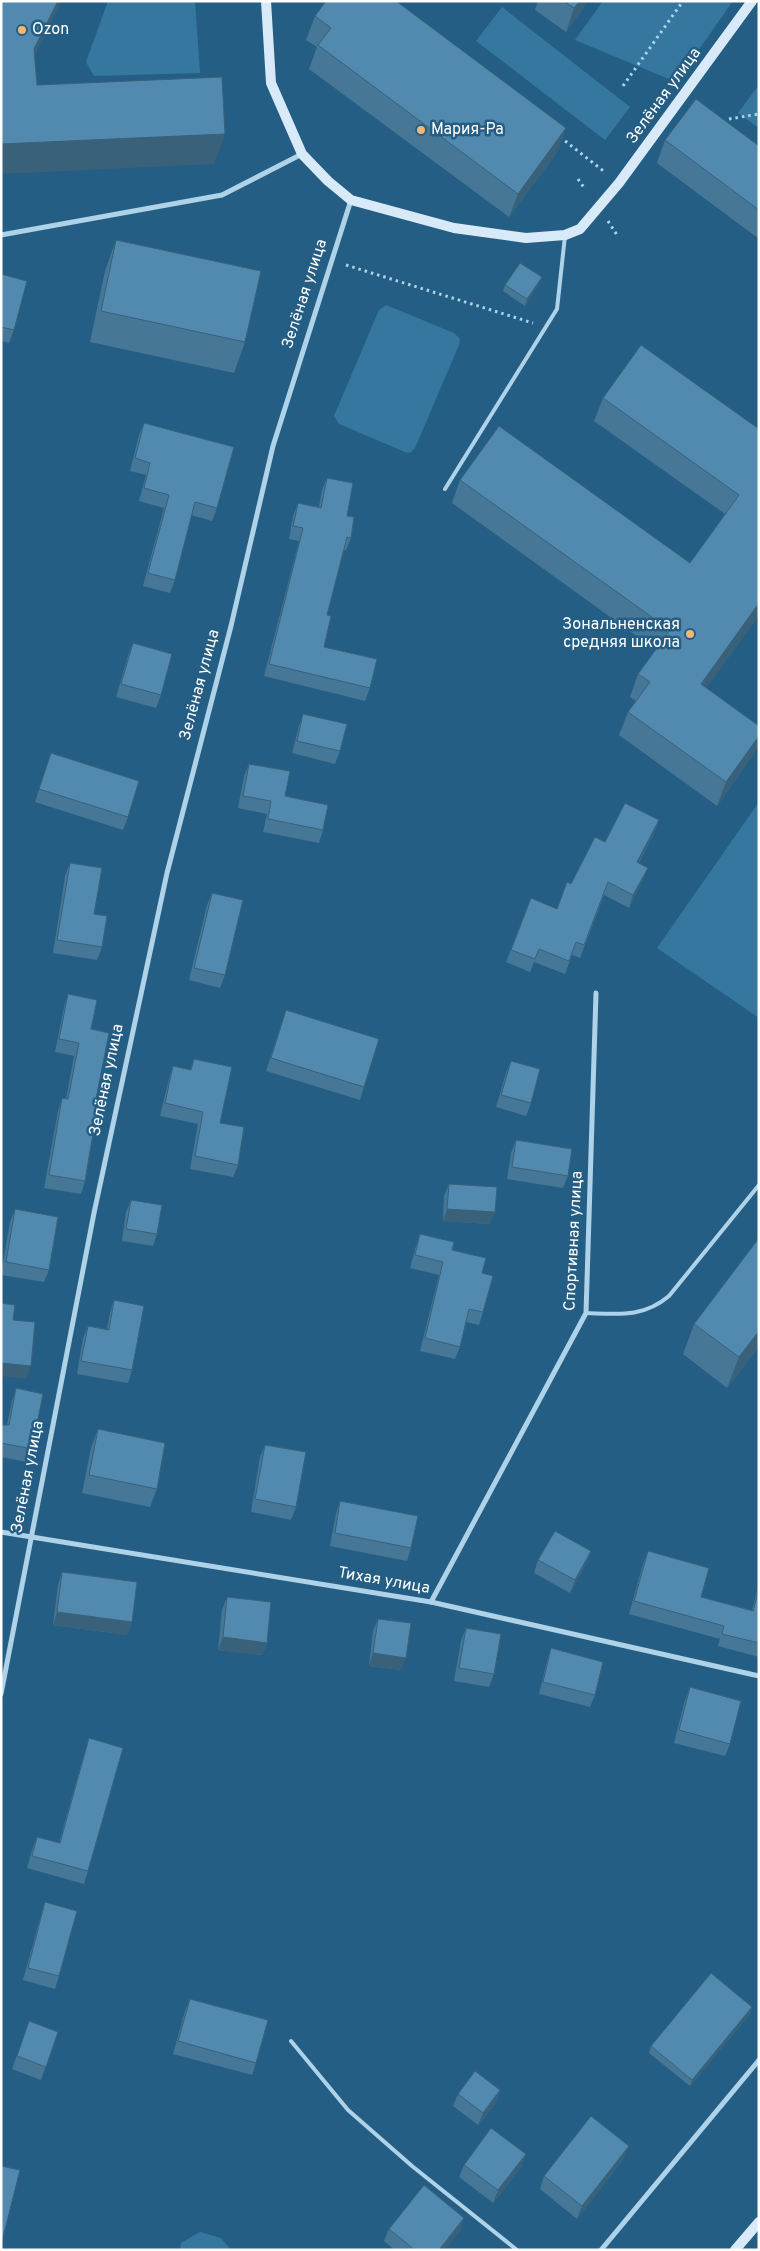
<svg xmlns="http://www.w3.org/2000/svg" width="760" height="2251" viewBox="0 0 760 2251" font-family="Overpass,sans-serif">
<rect width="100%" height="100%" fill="#255e84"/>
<g fill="#3677a0">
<path d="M108 1H195L200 73 94 76 86 62Z"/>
<path d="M603 1H733L676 82 575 40Z"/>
<path d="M502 7 630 107 605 140 476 41Z"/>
<path d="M759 85V128L738 113Z"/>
<path d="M386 305 454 333 460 339 459 345 415 448 410 453 405 452 339 424 334 416 379 310Z"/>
<path d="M759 802V1018L657 948Z"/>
<path d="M200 2232 221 2238 231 2250H180L181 2243Z"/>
</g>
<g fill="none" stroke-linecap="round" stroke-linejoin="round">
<g stroke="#aed2e8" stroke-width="3" stroke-dasharray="2.5 4" stroke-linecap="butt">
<path d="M623 86 683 1"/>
<path d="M729 119 759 114"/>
<path d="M560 137 606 173"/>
<path d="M578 179 585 189"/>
<path d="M608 221 617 235"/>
<path d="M346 265 533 323"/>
</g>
<g stroke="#aed2e8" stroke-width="4">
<path d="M445 489 557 309 565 236"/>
<path d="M586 1313C618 1314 643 1318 669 1296L759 1185"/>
<path d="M291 2041 348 2110 412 2166 517 2250"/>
</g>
<g stroke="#aed2e8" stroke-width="5">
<path d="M1 235 222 195 302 154"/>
<path d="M1 1532 431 1602 759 1676"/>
<path d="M431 1602 586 1313 596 993"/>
<path d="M1 1694 94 1213 167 873 231 626 273 446 351 200"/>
<path d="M601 2250 759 2060"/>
</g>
<g stroke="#d8eaf7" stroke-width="10">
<path d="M266 1 271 83 302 154 328 181 351 200 454 228 526 238 565 235 580 229 619 183 752 1"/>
<path d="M735 2250 759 2222"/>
</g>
</g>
<g fill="#467796">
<path d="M538 1H588L566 32 535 10Z"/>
<path d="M315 16 558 151 509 217 309 69 317 47 306 40Z"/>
<path d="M665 140 759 146V239L657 163Z"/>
<path d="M116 240 245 342 234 373 90 342 105 271Z"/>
<path d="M1 274 14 330 9 343 1 341Z"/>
<path d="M539 283 525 306 503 291 505 285Z"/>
<path d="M603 398 759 429V615L706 688 755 752 717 806 619 735 628 712 636 701 630 697 638 674 656 650 452 503 460 480 690 563 725 514 594 421Z"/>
<path d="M144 423 217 508 212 521 191 515 175 580 170 593 143 586 164 508 139 501 146 475 130 471 139 435Z"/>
<path d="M327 478 347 516 351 538 346 550H344L327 615 324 647 370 688 365 701 264 676 299 541 289 539 293 516 298 503 319 507 322 490Z"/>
<path d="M133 643 161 695 156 708 116 697 128 656Z"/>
<path d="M303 714 340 751 335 764 292 753 299 726Z"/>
<path d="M51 753 128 817 123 830 35 802Z"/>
<path d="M249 764 323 830 319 843 263 832 267 814 238 808 244 776Z"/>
<path d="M659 820 654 833 639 863 643 880 629 908 604 895 580 958 572 955 565 974 534 962 530 972 506 962 531 898 557 909 571 884 605 842Z"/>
<path d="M70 863 94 914 102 947 97 960 53 953 65 876Z"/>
<path d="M212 893 225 975 220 988 189 980 207 905Z"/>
<path d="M68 994 91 1029 95 1104 85 1181 81 1194 44 1188 58 1111 62 1098 66 1099 74 1056 55 1052 64 1007Z"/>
<path d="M286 1010 364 1087 360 1100 266 1071Z"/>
<path d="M194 1059 238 1165 233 1177 190 1169 198 1124 160 1116 169 1079 173 1066 190 1070Z"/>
<path d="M511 1061 531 1103 526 1116 496 1107 506 1073Z"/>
<path d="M516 1140 568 1176 563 1188 507 1179 511 1153Z"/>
<path d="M449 1184 490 1224 443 1221 444 1196Z"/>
<path d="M131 1200 157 1234 153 1246 122 1241 126 1212Z"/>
<path d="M15 1209 49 1270 44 1282 1 1275 10 1222Z"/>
<path d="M420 1234 452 1250 482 1273 483 1312 479 1325 466 1322 460 1347 455 1359 420 1351 439 1275 410 1268 416 1246Z"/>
<path d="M759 1238V1346L727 1388 683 1354 694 1324Z"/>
<path d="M114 1300 132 1370 128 1383 77 1374 83 1338 88 1326 107 1329 110 1313Z"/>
<path d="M16 1388 32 1449 27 1462 1 1457V1425H7L12 1401Z"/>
<path d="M98 1429 157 1489 150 1507 82 1493 91 1448Z"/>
<path d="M265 1445 296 1507 291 1520 251 1512 260 1457Z"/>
<path d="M340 1501 411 1548 407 1561 330 1546 336 1514Z"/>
<path d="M591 1551 586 1564 570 1593 534 1573 538 1560Z"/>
<path d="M648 1551 701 1597 752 1610 759 1584V1657L718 1646 720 1639 629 1614 643 1564Z"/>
<path d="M62 1572 128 1635 53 1625 58 1585Z"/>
<path d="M227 1597 267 1643 262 1655 218 1650 222 1610Z"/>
<path d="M378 1619 401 1670 369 1666 373 1631Z"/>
<path d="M466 1628 494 1674 489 1687 454 1681 461 1641Z"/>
<path d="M551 1648 595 1695 590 1707 539 1694 547 1661Z"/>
<path d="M690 1687 730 1744 725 1756 674 1743 685 1700Z"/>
<path d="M89 1738 88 1871 84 1884 27 1868 32 1850 37 1837 59 1843 85 1751Z"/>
<path d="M45 1902 59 1976 55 1989 23 1980 41 1915Z"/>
<path d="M190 1999 256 2063 252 2075 173 2054 185 2011Z"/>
<path d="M752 2007 750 2014 690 2086 649 2053 651 2046Z"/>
<path d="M29 2021 58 2032 41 2080 12 2069Z"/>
<path d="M500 2090 496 2103 478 2125 453 2106 458 2094Z"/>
<path d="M526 2154 521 2167 493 2203 459 2177 464 2165Z"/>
<path d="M624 2158 577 2219 540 2189 544 2176Z"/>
<path d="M464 2218 460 2231 444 2250H395L384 2241 389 2229Z"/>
</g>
<g fill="#39617a">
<path d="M58 1H62L23 80 34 49Z"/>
<path d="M580 1H588L566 32 574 8Z"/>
<path d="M566 128 558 151 509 217 518 194Z"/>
<path d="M225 134 214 164 1 174V144Z"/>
<path d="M542 277 539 283 525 306 527 299Z"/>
<path d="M759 603V615L693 707 701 684Z"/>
<path d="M759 736V742L755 752 717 806 726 782Z"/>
<path d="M659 820 654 833 632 875 637 862Z"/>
<path d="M648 868 643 880 629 908 633 895Z"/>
<path d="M447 1209 495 1212 490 1224 443 1221Z"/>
<path d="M759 1331V1346L727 1388 739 1357Z"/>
<path d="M1 1363 31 1366 26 1379 1 1376Z"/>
<path d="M591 1551 586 1564 570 1593 575 1580Z"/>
<path d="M57 1612 132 1622 128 1635 53 1625Z"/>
<path d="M223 1637 267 1643 262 1655 218 1650Z"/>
<path d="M373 1653 406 1658 401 1670 369 1666Z"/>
<path d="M752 2007 750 2014 690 2086 692 2080Z"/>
<path d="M500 2090 496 2103 478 2125 483 2113Z"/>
<path d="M629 2146 624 2158 577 2219 582 2206Z"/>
<path d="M526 2154 521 2167 493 2203 498 2190Z"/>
<path d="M464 2218 460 2231 444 2250H439Z"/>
</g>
<g fill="#518aae" stroke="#39617a">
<path d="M1 1H58L34 49 37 85 222 77 225 134 1 144Z"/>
<path d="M326 1H396L566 128 518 194 318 45 331 28 315 16Z"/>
<path d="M564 1H580L574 8Z"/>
<path d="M696 99 759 146V210L665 140Z"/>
<path d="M116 240 261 271 245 342 101 311Z"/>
<path d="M520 263 542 277 527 299 505 285Z"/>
<path d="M1 274 27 281 14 330 1 327Z"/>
<path d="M641 345 759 429V603L701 684 759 726V736L726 782 628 712 650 682 638 674 670 630 460 480 499 426 690 563 739 495 603 398Z"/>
<path d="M144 423 234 447 217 508 195 502 175 580 148 573 169 495 144 488 150 463 135 458Z"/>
<path d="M327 478 353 483 347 516 354 517 351 538 347 537 327 615 331 616 324 647 377 659 370 688 269 664 303 528 293 526 298 503 321 508Z"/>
<path d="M133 643 172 654 161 695 121 684Z"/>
<path d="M303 714 347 724 340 751 297 741Z"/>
<path d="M51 753 139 781 128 817 39 789Z"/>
<path d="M249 764 290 771 285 796 328 805 323 830 268 819 271 801 243 796Z"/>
<path d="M625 803 659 820 637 862 648 868 633 895 608 882 584 945 576 942 569 961 539 949 535 959 511 950 531 898 557 909 567 882 571 884 595 837 605 842Z"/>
<path d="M70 863 102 868 94 914 107 916 102 947 57 940Z"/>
<path d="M212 893 243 900 225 975 194 968Z"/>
<path d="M68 994 97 1000 91 1029 109 1033 95 1104H98L85 1181 49 1175 62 1098 68 1099 79 1043 59 1039Z"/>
<path d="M286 1010 379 1039 364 1087 271 1058Z"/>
<path d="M194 1059 232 1067 220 1123 244 1127 238 1165 195 1156 203 1112 165 1103 173 1066 191 1070Z"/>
<path d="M511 1061 540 1069 531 1103 501 1095Z"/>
<path d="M516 1140 572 1149 568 1176 512 1167Z"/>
<path d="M449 1184 497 1187 495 1212 447 1209Z"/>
<path d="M131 1200 162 1205 157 1234 126 1229Z"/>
<path d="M15 1209 58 1217 49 1270 6 1262Z"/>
<path d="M420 1234 454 1242 452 1250 486 1258 482 1273 493 1276 483 1312 469 1309 460 1347 425 1338 443 1262 415 1255Z"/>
<path d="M759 1238V1331L739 1357 694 1324Z"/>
<path d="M114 1300 144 1306 132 1370 81 1361 88 1326 109 1330Z"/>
<path d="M1 1303 15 1305 13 1320 35 1322 31 1366 1 1363Z"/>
<path d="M16 1388 43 1394 32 1449 1 1443V1425H9Z"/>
<path d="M98 1429 165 1443 157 1489 89 1475Z"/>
<path d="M265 1445 306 1452 296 1507 255 1499Z"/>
<path d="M340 1501 418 1516 411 1548 335 1533Z"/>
<path d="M555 1531 591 1551 575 1580 538 1560Z"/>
<path d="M648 1551 709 1568 701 1597 753 1611 759 1589V1643L722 1634 724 1626 634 1601Z"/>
<path d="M62 1572 137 1582 132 1622 57 1612Z"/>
<path d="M227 1597 271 1602 267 1643 223 1637Z"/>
<path d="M378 1619 411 1623 406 1658 373 1653Z"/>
<path d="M466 1628 501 1634 494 1674 459 1668Z"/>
<path d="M551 1648 603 1662 595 1695 543 1682Z"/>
<path d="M690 1687 741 1701 730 1744 679 1730Z"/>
<path d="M89 1738 123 1748 88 1871 32 1856 37 1837 60 1843Z"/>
<path d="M45 1902 77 1911 59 1976 28 1968Z"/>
<path d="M711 1973 752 2007 692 2080 651 2046Z"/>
<path d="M190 1999 268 2020 256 2063 178 2041Z"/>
<path d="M29 2021 58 2032 46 2067 17 2056Z"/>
<path d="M475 2071 500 2090 483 2113 458 2094Z"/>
<path d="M591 2116 629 2146 582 2206 544 2176Z"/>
<path d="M491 2128 526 2154 498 2190 464 2165Z"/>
<path d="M1 2166 20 2170 1 2245Z"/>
<path d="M424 2185 464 2218 439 2250H415L389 2229Z"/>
</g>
<g fill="#f2b873" stroke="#255e84" stroke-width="2">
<circle cx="22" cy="30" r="5"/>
<circle cx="421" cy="130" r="5"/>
<circle cx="690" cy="634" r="5"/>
</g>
<g text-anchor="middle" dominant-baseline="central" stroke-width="5" stroke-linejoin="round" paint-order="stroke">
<g font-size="16" fill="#fff" stroke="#255e84" text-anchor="start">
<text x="32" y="30">Ozon</text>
<text x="431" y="130">Мария-Ра</text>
<text x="680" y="625" text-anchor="end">Зональненская<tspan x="680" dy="18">средняя школа</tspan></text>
</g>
<g font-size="16" fill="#fff" stroke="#255e84">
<text transform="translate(664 96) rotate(-54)">Зелёная улица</text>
<text transform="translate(305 294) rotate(-72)">Зелёная улица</text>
<text transform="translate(200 685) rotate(-75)">Зелёная улица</text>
<text transform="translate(107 1080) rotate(-78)">Зелёная улица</text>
<text transform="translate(574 1241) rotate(-87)">Спортивная улица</text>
<text transform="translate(28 1477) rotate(-79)">Зелёная улица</text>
<text transform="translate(384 1581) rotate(10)">Тихая улица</text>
</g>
</g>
<rect width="760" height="2251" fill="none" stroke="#ffffff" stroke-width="5"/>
</svg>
